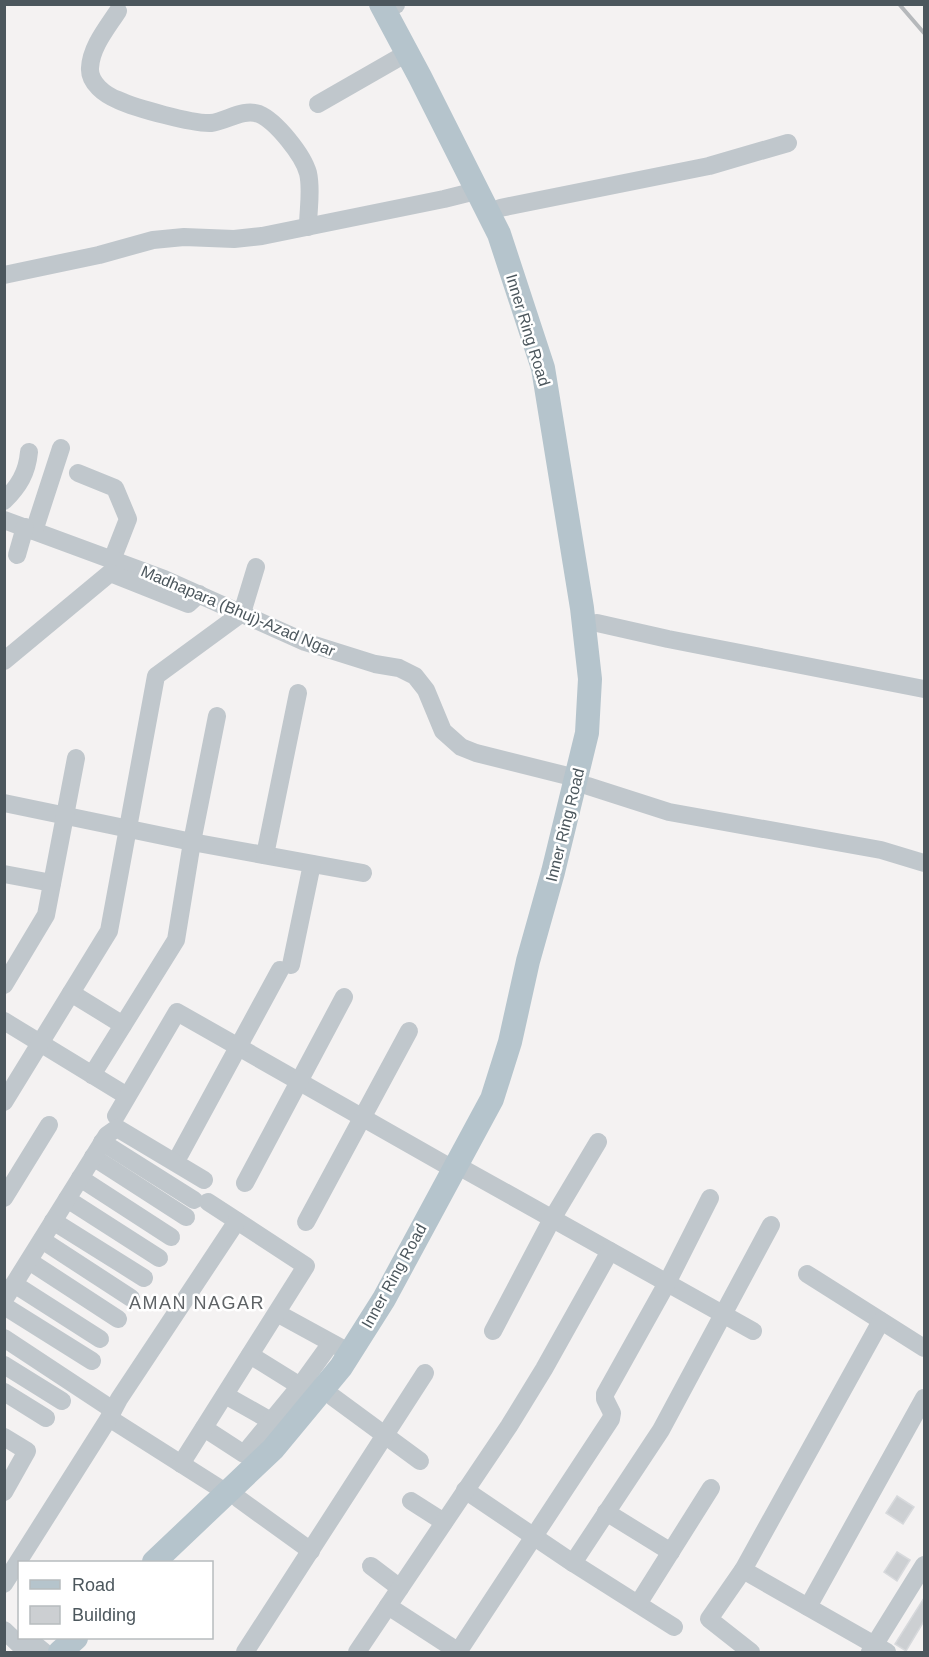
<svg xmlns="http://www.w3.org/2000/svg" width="929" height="1657" viewBox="0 0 929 1657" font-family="Arial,sans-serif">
<rect width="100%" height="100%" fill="#f4f2f2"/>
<g fill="#cccfd2" stroke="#d7d9dc" stroke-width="1.5">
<path d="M897 1496 914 1507 903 1524 886 1513Z"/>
<path d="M897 1552 910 1560 897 1581 884 1572Z"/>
<path d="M924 1598V1621L906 1651 895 1644Z"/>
</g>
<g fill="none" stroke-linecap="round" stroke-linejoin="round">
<g stroke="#c0c7cc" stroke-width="18">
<path d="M396 5V4"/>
<path d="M118 11C107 28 91 47 90 68 89 83 105 95 118 100 135 108 193 124 211 123 227 121 243 108 259 114 276 121 303 155 308 173 312 190 308 210 308 227"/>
<path d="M318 104 407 53"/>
<path d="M500 208 709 166 788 143"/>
<path d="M4 275 99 255 153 240 184 237 234 239 262 236 444 199 476 191"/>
<path d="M78 473 115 488 128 519 112 560"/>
<path d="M4 501C19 486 27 473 29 452"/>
<path d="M4 520 164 579 305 642 375 664 399 668 415 676 426 690 443 731 461 747 476 753 576 778"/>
<path d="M34 531 61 448"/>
<path d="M17 555 25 527"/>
<path d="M597 623 668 639 924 689"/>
<path d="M4 661 110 573 188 604 199 594"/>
<path d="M588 786 669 812 881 850 924 863"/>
<path d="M4 803 192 842 363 873"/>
<path d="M265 855 298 693"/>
<path d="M4 874 52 883"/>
<path d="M291 965 312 864"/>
<path d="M4 985 46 915 76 758"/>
<path d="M71 993 123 1025"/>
<path d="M4 1021 127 1096"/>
<path d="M92 1075 176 940 192 842 217 716"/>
<path d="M4 1102 109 931 156 676 242 613 256 567"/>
<path d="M116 1116 177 1012 453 1169"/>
<path d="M102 1142 194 1200"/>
<path d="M180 1154 280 970"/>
<path d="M93 1157 186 1217"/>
<path d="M467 1171 753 1331"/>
<path d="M80 1178 171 1237"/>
<path d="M245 1183 344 997"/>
<path d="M4 1198 49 1125"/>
<path d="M67 1199 159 1258"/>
<path d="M53 1221 144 1278"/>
<path d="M306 1222 409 1031"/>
<path d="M42 1240 131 1298"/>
<path d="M29 1261 118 1319"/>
<path d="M807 1274 924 1348"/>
<path d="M14 1284 100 1339"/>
<path d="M4 1300 107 1135 117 1128 204 1180"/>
<path d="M4 1306 92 1361"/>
<path d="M277 1313 341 1348"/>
<path d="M493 1331 552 1219 598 1142"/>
<path d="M4 1338 113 1410"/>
<path d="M250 1355 300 1386"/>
<path d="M4 1365 62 1401"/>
<path d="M4 1392 46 1418"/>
<path d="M225 1395 271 1421"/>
<path d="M333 1397 420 1461"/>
<path d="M109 1418 227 1493"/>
<path d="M204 1428 244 1454 300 1386 331 1343"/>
<path d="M4 1437 27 1451 4 1492"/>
<path d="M181 1464 306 1266 208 1202"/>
<path d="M465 1490 573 1563 674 1627"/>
<path d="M239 1499 311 1551"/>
<path d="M411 1501 444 1522"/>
<path d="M606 1512 671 1552"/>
<path d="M573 1563 661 1430 771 1225"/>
<path d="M371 1566 400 1588"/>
<path d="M743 1570 887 1652"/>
<path d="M4 1584 109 1418 119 1399 237 1221"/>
<path d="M638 1604 711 1488"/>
<path d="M388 1606 459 1652"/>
<path d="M808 1607 924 1398"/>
<path d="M4 1630 27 1652"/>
<path d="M27 1638 44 1652"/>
<path d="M245 1652 425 1373"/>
<path d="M357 1652 509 1426 544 1369 610 1251"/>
<path d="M458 1652 611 1419 612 1413 605 1399V1394L667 1283 710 1198"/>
<path d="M751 1652 709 1619 743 1570 881 1321"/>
<path d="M870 1652 924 1565"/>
</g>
<g stroke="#b5c4cc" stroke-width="24">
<path d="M154 1562 273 1449 341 1367 384 1299 492 1099 510 1042 528 961 553 872 587 733 590 679 582 608 543 368 499 234 420 77 381 4"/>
<path d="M60 1652 76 1638"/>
</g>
<path stroke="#b5b8bb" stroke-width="4" d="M899 4 924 33"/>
</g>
<g text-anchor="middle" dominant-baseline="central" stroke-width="5" stroke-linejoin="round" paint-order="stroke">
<g font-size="16" fill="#4c575d" stroke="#fff">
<text transform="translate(528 330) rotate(73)">Inner Ring Road</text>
<text transform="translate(238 611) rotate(23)">Madhapara (Bhuj)-Azad Ngar</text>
<text transform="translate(565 825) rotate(-76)">Inner Ring Road</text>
<text transform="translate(394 1276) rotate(-61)">Inner Ring Road</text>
</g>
<g font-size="18" letter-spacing="1.5" fill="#5f6366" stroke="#fff">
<text x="197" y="1303">AMAN NAGAR</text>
</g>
</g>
<rect width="929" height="1657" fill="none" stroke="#4c575d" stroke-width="12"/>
<rect x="18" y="1561" width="195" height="78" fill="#ffffff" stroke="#b7bcbe" stroke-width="1.5"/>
<rect x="30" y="1580" width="30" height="9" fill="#b5c4cc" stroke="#b7bcbe" stroke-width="1.5"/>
<text x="72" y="1591" font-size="18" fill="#4c575d">Road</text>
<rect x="30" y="1606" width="30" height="18" fill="#cccfd2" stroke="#b7bcbe" stroke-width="1.5"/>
<text x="72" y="1621" font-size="18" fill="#4c575d">Building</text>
</svg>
